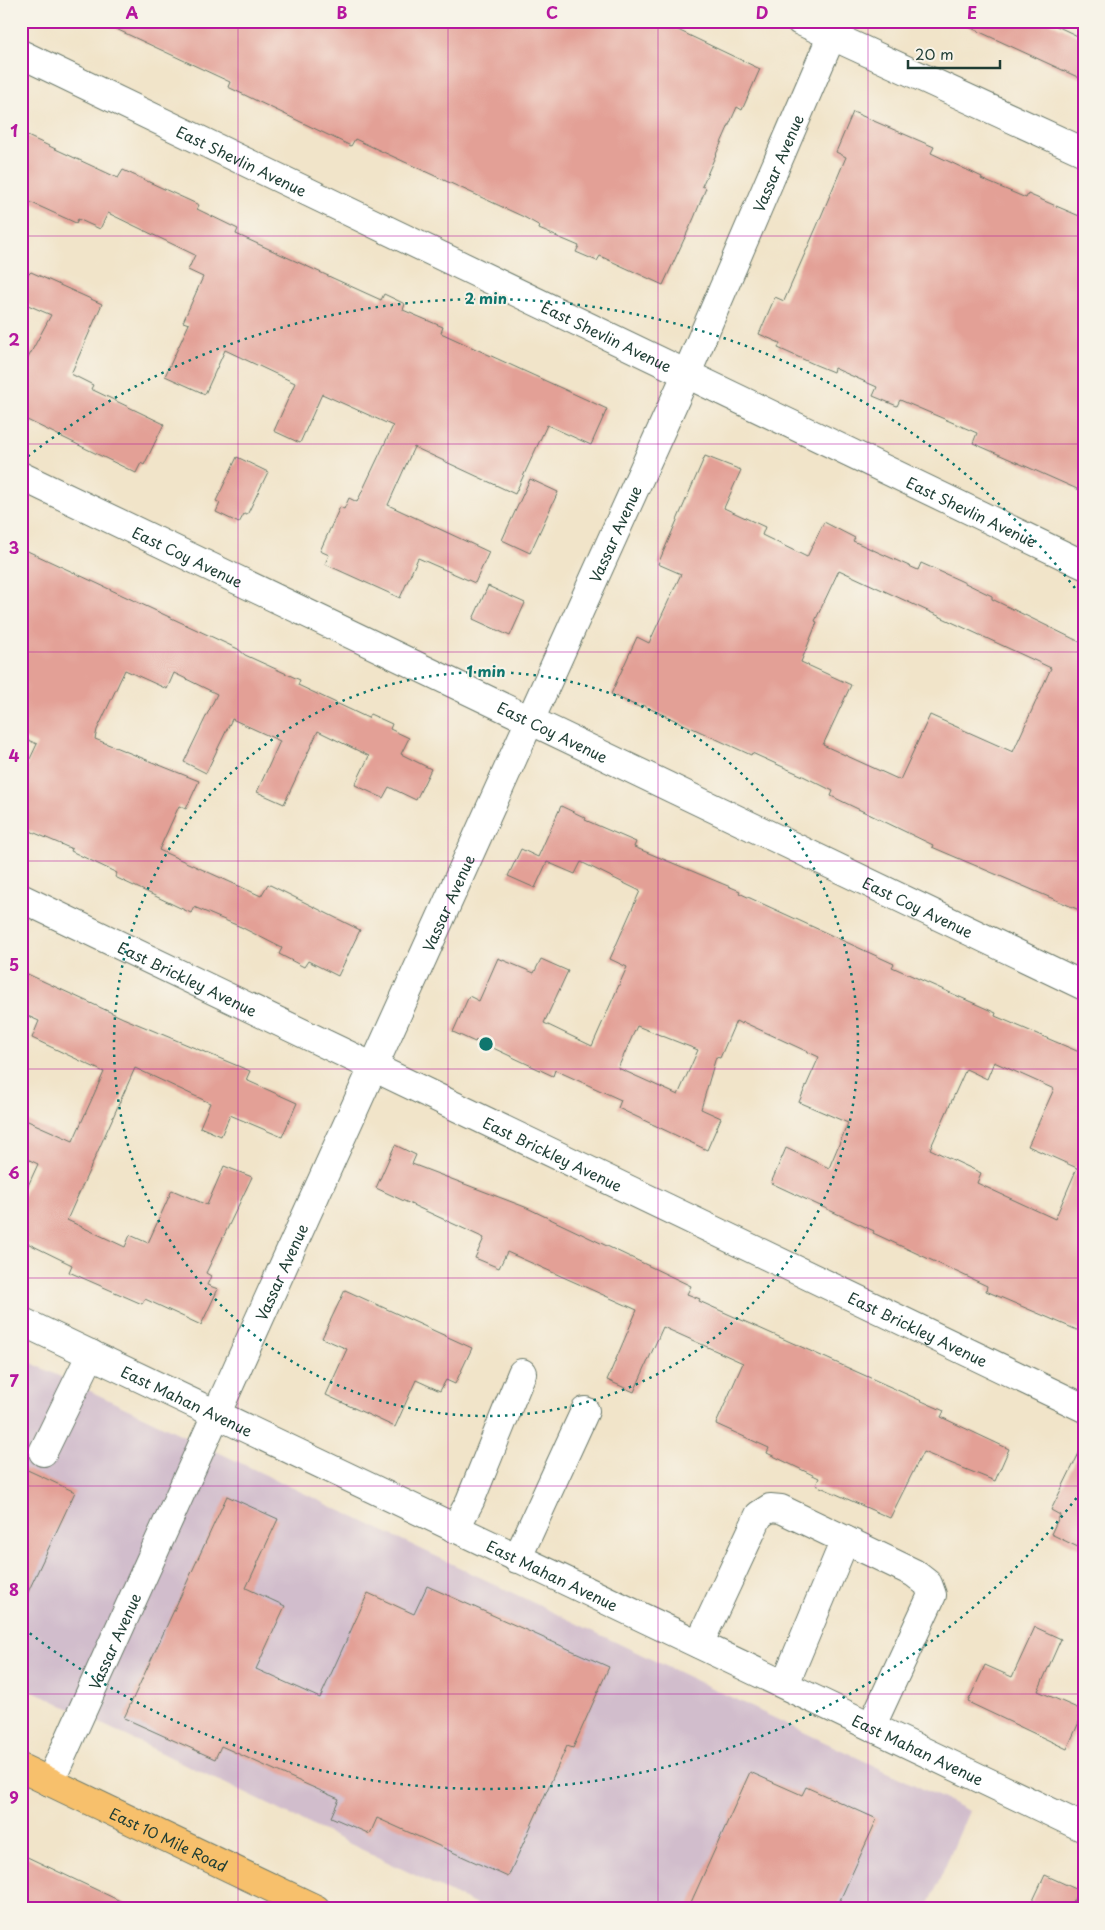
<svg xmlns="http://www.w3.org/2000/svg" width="1105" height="1930" viewBox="0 0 1105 1930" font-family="'Playpen Sans',sans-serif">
<rect width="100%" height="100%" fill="#f7f3e8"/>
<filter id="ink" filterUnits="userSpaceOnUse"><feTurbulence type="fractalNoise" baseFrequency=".02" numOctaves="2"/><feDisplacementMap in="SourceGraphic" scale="10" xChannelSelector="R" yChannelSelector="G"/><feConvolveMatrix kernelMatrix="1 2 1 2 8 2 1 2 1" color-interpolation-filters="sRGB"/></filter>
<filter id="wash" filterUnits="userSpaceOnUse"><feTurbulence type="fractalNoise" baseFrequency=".0096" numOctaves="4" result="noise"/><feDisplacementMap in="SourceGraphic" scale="20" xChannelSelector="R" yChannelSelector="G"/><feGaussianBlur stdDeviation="1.12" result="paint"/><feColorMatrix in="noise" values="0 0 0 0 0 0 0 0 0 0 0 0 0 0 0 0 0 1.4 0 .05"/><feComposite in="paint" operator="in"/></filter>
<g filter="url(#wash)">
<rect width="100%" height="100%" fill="#f1e4c9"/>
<path fill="#d1bdcc" d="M21 1358 969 1811 927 1909H485L21 1685Z"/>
<g id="blocks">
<g fill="#e3a096" fill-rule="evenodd">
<path d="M99 21H659L760 69 742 110 737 107 702 186 706 188 694 218 663 285 600 256 597 261 576 252 579 246 539 229 540 226 524 217 355 139 351 146 228 87 230 82Z"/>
<path d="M956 21H1046L1084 39V80Z"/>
<path d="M853 112 934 147 931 153 982 177 981 179 1026 198 1028 194 1084 218V492L973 443 977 433 900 400 897 406 873 396 877 387 834 368 833 372 816 365 778 348 780 343 759 334 775 297 784 301 817 226 846 157 836 152Z"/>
<path d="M21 133 118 178 123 170 199 205 197 209 238 229 236 234 381 300 384 294 405 304 403 310 443 327 441 333 607 409 591 445 547 425 515 494 414 447 388 505 489 552 475 583 418 558 400 598 325 564 329 555 320 551 340 507 344 509 349 498 357 502 393 426 322 394 300 443 274 431 295 383 225 350 205 394 165 376 189 324 183 322 203 277 188 270 195 255 108 213 100 229 78 219 76 223 21 198Z"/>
<path d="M21 271 29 274 31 272 102 304 71 374 93 385 91 389 164 424 144 465 141 463 136 473 21 417V371L51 315 21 302Z"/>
<path d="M705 456 741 470 724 508 765 527 762 535 807 557 824 522 855 538 853 541 918 570 921 563 959 580 992 596V599L1084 644V912L932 847 933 845 831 796 833 791 803 776 752 753 751 755 642 705 641 708 611 694 637 637 649 643 681 574 658 564ZM839 570 1051 668 1013 752 930 715 900 780 823 745 851 685 801 662 817 622 815 621Z"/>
<path d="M237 457 268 472 247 515 244 514 239 523 216 512 220 503 216 501Z"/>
<path d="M530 479 558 492 530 553 502 540Z"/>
<path d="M21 548 238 649 245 655 300 680 298 685 368 718 370 714 392 724 390 729 409 738 401 754 431 769 416 800 389 787 383 798 355 785 369 756 318 731 284 804 257 792 280 741 232 719 206 773 184 762 217 694 174 673 167 689 125 670 97 730 95 739 199 781 186 809 179 806 159 850 261 896 268 884 360 930 338 976 308 961 304 967 279 954 282 948 241 927 194 907 191 913 115 877 117 873 71 851 72 849 21 827V778L37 744 21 737Z"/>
<path d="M488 586 525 603 510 636 473 619Z"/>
<path d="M561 806 586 818 585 820 636 842 634 847 740 891 739 893 894 964 892 967 996 1013 995 1016 1084 1054V1333L986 1291 987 1286 873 1233 874 1231 771 1183 786 1148 829 1168 848 1123 799 1102 819 1057 743 1022 742 1024 736 1021 720 1058 716 1057 701 1109 721 1118 707 1150 618 1108 621 1100 555 1070 553 1076 476 1040 475 1042 453 1032 469 996 479 1001 498 958 534 973 541 959 568 971 544 1023 592 1046 627 967 610 959 640 891 581 862 575 874 547 862 535 888 508 876 521 849 538 857ZM637 1026 698 1050 678 1095 618 1068ZM994 1062 1054 1089 1028 1146 1077 1168 1055 1219 977 1183 981 1173 930 1149 966 1069 987 1079Z"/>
<path d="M21 971 123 1018 250 1071 246 1080 297 1103 282 1137 230 1115 221 1136 200 1127 210 1103 135 1068 67 1220 125 1247 130 1235 148 1243 172 1190 207 1205 224 1166 252 1177 206 1273 211 1276 207 1285 218 1289 201 1325 145 1299 142 1304 69 1272 72 1265 21 1240V1201L38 1164 21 1156V1118L73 1141 104 1072 32 1038 39 1021 21 1013Z"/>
<path d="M395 1145 416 1155 412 1164 525 1207 691 1286 687 1294 700 1299 699 1301 944 1411 941 1417 1009 1449 995 1481 923 1452 890 1518 816 1485 819 1478 767 1453 769 1448 716 1424 743 1363 663 1327 634 1392 607 1380 637 1310 507 1252 499 1268 475 1258 484 1238 376 1188Z"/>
<path d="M345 1290 472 1348 455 1384 446 1380 440 1391 416 1380 395 1427 326 1395 347 1349 322 1338Z"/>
<path d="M1084 1443V1550L1051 1534 1060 1515 1051 1510Z"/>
<path d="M21 1467 75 1492 21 1607Z"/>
<path d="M227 1496 278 1519 246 1588 285 1606 256 1669 320 1698 368 1593 414 1614 427 1586 609 1667 573 1748 567 1746 508 1877 377 1818 370 1834 331 1817 339 1799 221 1746 215 1759 124 1718Z"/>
<path d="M1035 1627 1061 1639 1038 1691 1084 1711 1067 1749 968 1702 985 1665 1012 1677Z"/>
<path d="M750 1772 802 1795 806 1787 877 1819 836 1909H688Z"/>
<path d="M21 1854 137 1909H21Z"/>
<path d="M1045 1875 1078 1890 1070 1909H1029Z"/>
</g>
</g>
</g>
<g filter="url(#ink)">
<use href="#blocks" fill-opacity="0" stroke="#687768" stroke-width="1"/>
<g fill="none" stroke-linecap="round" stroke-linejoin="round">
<defs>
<g id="minor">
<path d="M800 21 1084 152"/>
<path id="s1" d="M21 54 1084 565"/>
<path id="s2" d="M21 476 1084 986"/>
<path id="s3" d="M21 898 1084 1408"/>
<path id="s4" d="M21 1321 1084 1828"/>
<path d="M43 1452 91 1354"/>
<path d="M455 1529 470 1501 522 1373"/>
<path d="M517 1559 585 1411"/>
<path d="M699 1644 759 1515 770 1508 781 1509 914 1573 928 1584 932 1595 872 1725"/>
<path d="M785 1684 845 1540"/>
<path id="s5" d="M50 1782 687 373 838 21"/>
</g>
<g id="major">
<path id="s6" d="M21 1768 316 1909"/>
</g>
</defs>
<use href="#minor" stroke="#687768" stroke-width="30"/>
<use href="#major" stroke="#687768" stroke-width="30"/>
<use href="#minor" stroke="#fff" stroke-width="28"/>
<use href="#major" stroke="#f7c06c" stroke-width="28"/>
</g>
</g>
<path fill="none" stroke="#b5179e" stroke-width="1" stroke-opacity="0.55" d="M238 21V1909M448 21V1909M658 21V1909M868 21V1909M21 236H1084M21 444H1084M21 652H1084M21 861H1084M21 1069H1084M21 1278H1084M21 1486H1084M21 1694H1084"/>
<g fill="none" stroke="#0f766e" stroke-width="2.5" stroke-dasharray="2.5 5">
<circle cx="486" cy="1044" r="372"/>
<path d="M1081 1492A745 745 0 0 1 22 1627M22 461A745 745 0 0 1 1081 596"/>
</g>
<g text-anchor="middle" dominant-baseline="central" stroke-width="4" stroke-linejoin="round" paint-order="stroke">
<g font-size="15" fill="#1f3d34" stroke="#f7f3e8">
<text stroke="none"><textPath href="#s1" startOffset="245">East Shevlin Avenue</textPath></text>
<text stroke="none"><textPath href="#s5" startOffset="1775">Vassar Avenue</textPath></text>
<text stroke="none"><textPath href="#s1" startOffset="650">East Shevlin Avenue</textPath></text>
<text stroke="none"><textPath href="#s1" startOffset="1055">East Shevlin Avenue</textPath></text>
<text stroke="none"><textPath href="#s5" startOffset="1370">Vassar Avenue</textPath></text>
<text stroke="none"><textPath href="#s2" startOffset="185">East Coy Avenue</textPath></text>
<text stroke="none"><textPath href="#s2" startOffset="590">East Coy Avenue</textPath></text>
<text stroke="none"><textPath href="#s5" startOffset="965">Vassar Avenue</textPath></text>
<text stroke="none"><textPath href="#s2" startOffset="995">East Coy Avenue</textPath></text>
<text stroke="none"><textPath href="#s3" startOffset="185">East Brickley Avenue</textPath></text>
<text stroke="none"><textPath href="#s3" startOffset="590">East Brickley Avenue</textPath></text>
<text stroke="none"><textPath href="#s5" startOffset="560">Vassar Avenue</textPath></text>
<text stroke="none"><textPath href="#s3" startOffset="995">East Brickley Avenue</textPath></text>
<text stroke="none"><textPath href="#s4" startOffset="184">East Mahan Avenue</textPath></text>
<text stroke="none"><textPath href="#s4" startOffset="589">East Mahan Avenue</textPath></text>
<text stroke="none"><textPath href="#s5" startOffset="155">Vassar Avenue</textPath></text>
<text stroke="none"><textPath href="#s4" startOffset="994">East Mahan Avenue</textPath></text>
<text stroke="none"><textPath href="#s6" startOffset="164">East 10 Mile Road</textPath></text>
</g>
</g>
<circle cx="486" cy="1044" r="8" fill="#0f766e" stroke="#f7f3e8" stroke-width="2.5"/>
<g font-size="15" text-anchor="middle" font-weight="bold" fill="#0f766e" stroke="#f7f3e8" stroke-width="4" stroke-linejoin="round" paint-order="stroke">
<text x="486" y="304">2 min</text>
<text x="486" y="677">1 min</text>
</g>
<rect width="1105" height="1930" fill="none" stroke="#f7f3e8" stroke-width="55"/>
<path d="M908 60v8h92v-8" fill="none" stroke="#1f3d34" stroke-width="2.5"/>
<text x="915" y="60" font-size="15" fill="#1f3d34" stroke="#f7f3e8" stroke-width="4" paint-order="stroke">20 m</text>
<rect x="28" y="28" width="1050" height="1874" fill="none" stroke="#b5179e" stroke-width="2"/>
<g font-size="16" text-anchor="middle" font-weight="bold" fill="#b5179e">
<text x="132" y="19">A</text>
<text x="342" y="19">B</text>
<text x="552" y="19">C</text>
<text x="762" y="19">D</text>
<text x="972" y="19">E</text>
<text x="14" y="137">1</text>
<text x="14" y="346">2</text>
<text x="14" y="554">3</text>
<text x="14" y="762">4</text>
<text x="14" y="971">5</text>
<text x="14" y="1179">6</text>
<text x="14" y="1387">7</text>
<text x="14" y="1596">8</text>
<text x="14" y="1804">9</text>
</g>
</svg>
